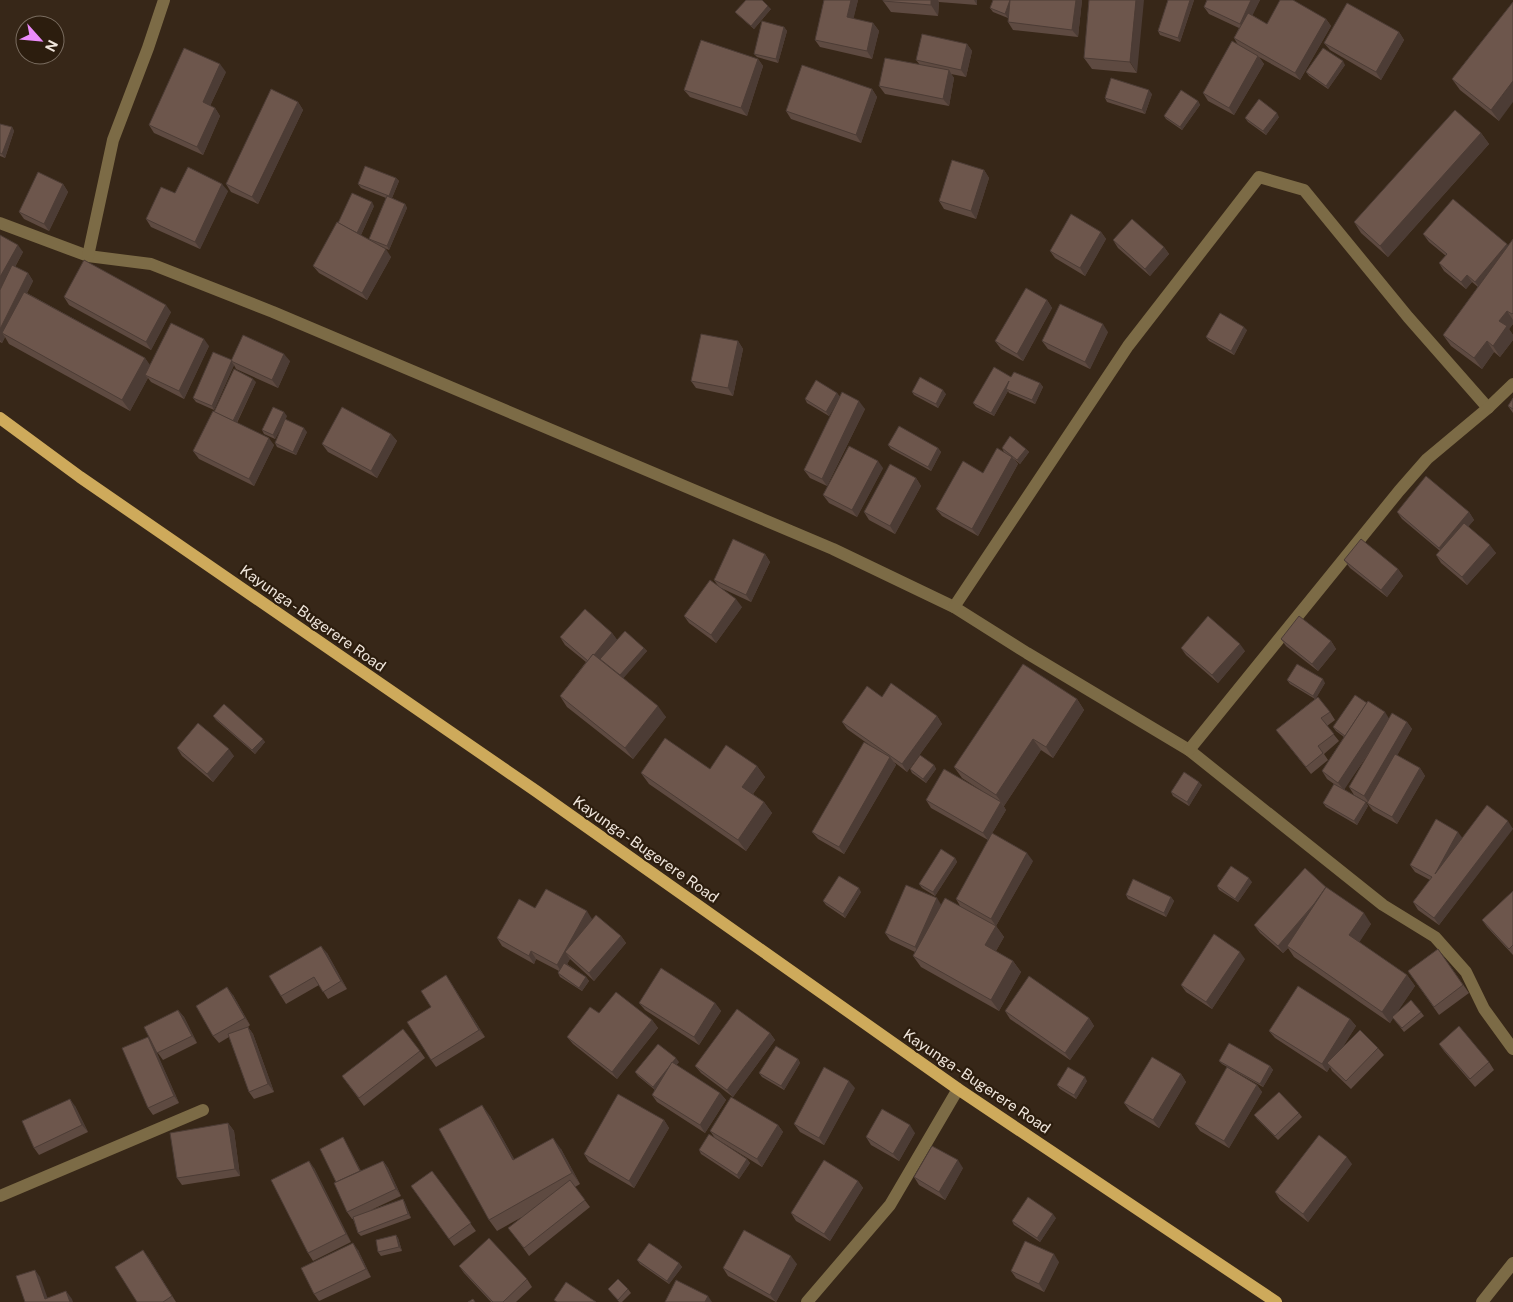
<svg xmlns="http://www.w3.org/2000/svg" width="1513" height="1302" viewBox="0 0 1513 1302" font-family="'Public Sans',sans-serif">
<rect width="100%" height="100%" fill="#372718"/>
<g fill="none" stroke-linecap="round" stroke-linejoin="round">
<g stroke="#7c6b46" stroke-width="12">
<path d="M0 223 88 256 151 264 273 312 833 549 954 607 1027 653 1189 750 1383 905 1435 937 1466 972 1484 1009 1513 1049"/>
<path d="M88 256 113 140 148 48 164 0"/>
<path d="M954 607 1128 346 1259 177 1304 190 1408 317 1488 408"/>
<path d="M1189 750 1399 491 1427 459 1488 408 1513 384"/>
<path d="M0 1196 203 1110"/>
<path d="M807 1302 890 1205 958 1089"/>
<path d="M1482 1302 1513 1263"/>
</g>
<path stroke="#ceaa5b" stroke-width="12" d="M0 418 80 477 536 791 958 1089 1276 1302"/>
</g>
<g fill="#5e4a41">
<path d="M824 0H858L853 19 873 23 879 31 872 59 820 47 815 40Z"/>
<path d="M883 0H977V5L939 2 938 16 891 12 883 1Z"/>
<path d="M1082 0 1078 37 1013 30 1008 22V18L993 12 990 8Z"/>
<path d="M1089 0 1137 73 1092 69 1084 58Z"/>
<path d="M1168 0H1194L1180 42 1160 35 1158 31Z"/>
<path d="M1207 0H1260L1252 15 1267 24 1326 19 1331 26 1300 80 1259 57 1264 64 1234 115 1208 101 1203 93 1238 45 1234 38 1239 28 1209 14 1204 7Z"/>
<path d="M1513 2 1499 121 1460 90 1452 79Z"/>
<path d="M771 9 754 29 738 15 735 12Z"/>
<path d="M784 27 787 31 778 63 757 57 754 54Z"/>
<path d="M1399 32 1404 40 1381 80 1330 50 1324 43Z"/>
<path d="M967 44 972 51 966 77 951 74 954 78 949 106 885 94 879 86 920 65 916 60Z"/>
<path d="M758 59 763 66 747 116 690 97 684 90Z"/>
<path d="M1345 65 1328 89 1309 76 1306 72Z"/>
<path d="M226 72 210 106 215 108 220 116 203 155 154 133 149 125Z"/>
<path d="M872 89 877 97 861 143 791 119 786 111Z"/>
<path d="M1152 94 1145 114 1107 102 1105 98Z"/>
<path d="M1198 101 1200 105 1182 130 1166 119 1164 116Z"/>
<path d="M298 102 303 110 258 204 231 192 226 184Z"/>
<path d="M1279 117 1266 135 1248 122 1245 118Z"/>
<path d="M0 124 12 127 14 131 5 158 0 156Z"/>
<path d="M1481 133 1489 144 1388 257 1361 233 1354 222Z"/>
<path d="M984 170 989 178 976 219 944 209 939 201Z"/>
<path d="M396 178 399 181 392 198 405 204 407 208 389 250 378 245 391 257 367 300 319 273 313 266 338 223 374 206 361 235 371 241 369 239 386 198 361 188 358 184Z"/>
<path d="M63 184 68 192 49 231 24 219 19 212Z"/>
<path d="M228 191 200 249 151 227 146 219 175 193Z"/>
<path d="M1101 232 1106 239 1085 276 1055 258 1050 251Z"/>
<path d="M1423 234 1507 244 1508 246 1513 239V324L1509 329 1513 335V340L1500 357 1494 352 1482 369 1451 346 1443 335 1478 287 1472 282 1466 289 1444 271 1439 263 1446 256 1429 242Z"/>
<path d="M0 235 23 252 15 267 28 273 33 281 27 293 145 358 150 366 209 346 184 399 151 382 148 378 130 411 9 344 5 337 2 343 0 342Z"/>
<path d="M1113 240 1164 247 1169 254 1150 276 1118 248Z"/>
<path d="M64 297 171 312 151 350 69 305Z"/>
<path d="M1047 300 1052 308 1023 361 1001 349 995 341Z"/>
<path d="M1247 330 1234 355 1209 341 1206 337Z"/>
<path d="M1108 332 1090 369 1048 349 1042 341Z"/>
<path d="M738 341 743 349 733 396 696 388 691 381Z"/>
<path d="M232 360 290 361 278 388 236 369 234 365 214 410 196 402 193 398Z"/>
<path d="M1011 377 1040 383 1043 387 1035 404 1009 393 1008 391 994 416 976 407 973 403Z"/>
<path d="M256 382 237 423 274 445 254 486 199 459 193 451 214 412Z"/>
<path d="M912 392 946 394 938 408 914 395Z"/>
<path d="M837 393 840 397 865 409 827 486 810 478 804 470 838 401 829 416 807 403 805 399Z"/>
<path d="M1513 398V413L1508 406Z"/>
<path d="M287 416 275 439 264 434 262 430Z"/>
<path d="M307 432 296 455 277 447 275 443Z"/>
<path d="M391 434 397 441 377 478 328 452 322 444Z"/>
<path d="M888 445 938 448 941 452 931 471 891 449Z"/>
<path d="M1002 448 1026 449 1029 452 1020 464 1014 459 1018 464 978 536 942 516 936 509 983 473 1004 452Z"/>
<path d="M883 468 857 517 829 503 823 495Z"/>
<path d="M916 478 921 486 895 534 869 520 864 512Z"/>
<path d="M1397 512H1469L1474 520 1468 526 1496 553 1467 585 1441 563 1436 555 1440 551 1402 519Z"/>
<path d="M765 554 770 562 751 602 719 587 714 580Z"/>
<path d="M1344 560 1398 569 1403 576 1387 597 1350 568Z"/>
<path d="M742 607 716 643 689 623 684 616Z"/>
<path d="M612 633 617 640 644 648 647 651 623 678 666 717 633 759 567 707 560 696 586 662 565 645 560 637Z"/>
<path d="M1281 639 1331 641 1336 649 1318 671 1286 646Z"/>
<path d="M1181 648 1245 651 1218 683 1186 655Z"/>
<path d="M1287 680 1325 683 1316 698 1330 712 1335 720 1327 726 1339 741 1324 754 1328 760 1311 774 1276 730 1315 699 1290 684Z"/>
<path d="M882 697 937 716 942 724 907 772 894 762 896 765 844 854 818 839 812 832 871 746 847 729 842 722Z"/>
<path d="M1077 699 1084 710 1053 758 1041 750 1004 806 1003 805 1006 810 988 840 931 808 926 800 982 791 962 778 954 767Z"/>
<path d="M213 716 265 742 255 754 216 720Z"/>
<path d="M1389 718 1407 722 1412 729 1397 755 1420 768 1425 776 1397 824 1373 811 1367 803H1368L1354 795 1349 787 1371 750 1344 789 1368 806 1357 825 1326 807 1323 803 1334 784 1327 779 1322 771 1344 737 1336 731 1333 727Z"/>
<path d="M177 748 234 756 213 782 182 756Z"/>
<path d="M934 765 936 769 926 783 912 773 910 769Z"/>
<path d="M757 766 765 777 753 794 764 802 772 813 746 851 649 784 641 773Z"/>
<path d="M1202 785 1189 806 1173 796 1171 792Z"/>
<path d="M1513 828 1439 925 1418 910 1413 902 1430 880 1415 872 1410 865 1462 838Z"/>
<path d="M955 858 957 862 935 896 922 888 919 884Z"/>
<path d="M1033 861 996 926 1004 937 996 951 1013 961 1021 972 999 1011 921 967 913 956 915 952 890 940 885 933 941 905 960 906 956 899Z"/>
<path d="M1252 882 1238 902 1219 890 1217 886Z"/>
<path d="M1329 890 1371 924 1359 942 1407 975 1415 986 1397 1012H1421L1424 1016 1404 1032 1393 1018 1390 1023 1294 957 1288 948 1283 953 1260 933 1254 925Z"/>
<path d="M1513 891V955L1487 927 1482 920Z"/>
<path d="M861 892 845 918 826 905 823 901Z"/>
<path d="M1126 895 1171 897 1174 901 1166 917 1128 899Z"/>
<path d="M535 908 592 919 589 923 621 936 626 943 594 981 570 959 567 964 586 977 589 981 582 991 560 977 558 973 559 971 536 959 534 964 502 946 497 938Z"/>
<path d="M1438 949 1469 993 1439 1015 1408 971Z"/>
<path d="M327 953 347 989 328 999 319 985 286 1004 281 996Z"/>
<path d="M1245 959 1212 1009 1186 992 1181 985Z"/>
<path d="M451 983 485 1037 436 1067 431 1060V1007Z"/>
<path d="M233 995 250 1025 248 1027 253 1034 274 1092 254 1099 249 1092 229 1037 219 1043 213 1036Z"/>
<path d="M639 1003H715L721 1011 699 1045 645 1010Z"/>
<path d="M178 1010 184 1017 197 1043 163 1060 155 1049 179 1103 153 1115 148 1108V1037L152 1043Z"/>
<path d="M1005 1011 1089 1018 1094 1026 1070 1060 1010 1019Z"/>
<path d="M599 1013 652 1020 658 1028 617 1079 573 1044 567 1037Z"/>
<path d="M1350 1019 1356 1026 1342 1048H1378L1384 1055 1351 1089 1332 1071 1330 1067 1327 1072 1275 1038 1269 1031Z"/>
<path d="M770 1033 775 1040 733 1097 701 1073 695 1066Z"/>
<path d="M1439 1044 1489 1062 1494 1070 1475 1087 1444 1051Z"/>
<path d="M420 1051 425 1058 364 1106 342 1076Z"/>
<path d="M798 1059 800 1063 784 1090 762 1077 759 1073Z"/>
<path d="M1219 1061 1270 1066 1273 1070 1263 1087 1222 1064Z"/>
<path d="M679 1062 676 1065 720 1093 726 1100 705 1133 657 1102 652 1095 655 1090 638 1076 635 1072Z"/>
<path d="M1181 1074 1186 1082 1159 1128 1130 1111 1124 1103Z"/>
<path d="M1087 1081 1076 1099 1060 1089 1057 1085Z"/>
<path d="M1257 1085 1262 1092 1229 1148 1200 1131 1195 1124Z"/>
<path d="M855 1088 824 1145 800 1132 794 1124Z"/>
<path d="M75 1106 88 1132 39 1155 34 1148Z"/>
<path d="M1299 1113 1302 1117 1278 1140 1257 1119 1254 1115Z"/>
<path d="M490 1116 514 1159 561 1149 580 1184 575 1187 590 1207 529 1256 514 1235 522 1217 497 1231 489 1220Z"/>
<path d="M664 1120 669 1128 634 1188 589 1162 584 1154Z"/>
<path d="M228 1123 234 1131 240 1176 182 1185 177 1178Z"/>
<path d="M778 1125 783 1132 762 1167 715 1138 710 1131Z"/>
<path d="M915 1133 899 1161 871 1145 866 1137Z"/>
<path d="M343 1137 361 1171 383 1161 388 1168 401 1196 371 1210 403 1199 405 1203 411 1218 361 1236 358 1233 353 1219H352L347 1212 336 1182Z"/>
<path d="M699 1150 747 1159 750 1163 739 1179 701 1154Z"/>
<path d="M1352 1164 1308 1222 1280 1200 1275 1192Z"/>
<path d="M314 1168 351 1242 313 1261 308 1253Z"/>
<path d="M963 1168 945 1200 919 1185 914 1177Z"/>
<path d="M432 1171 476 1231 454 1246 411 1186Z"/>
<path d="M858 1181 863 1188 830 1241 796 1221 791 1213Z"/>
<path d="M1056 1218 1040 1242 1014 1225 1012 1221Z"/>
<path d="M396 1235 398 1238 402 1251 381 1256 378 1252Z"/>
<path d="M358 1250 371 1277 319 1301 314 1294Z"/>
<path d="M148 1257 176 1302H137Z"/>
<path d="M637 1260 679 1263 682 1267 669 1284 640 1264Z"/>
<path d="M1059 1262 1044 1292 1016 1278 1011 1271Z"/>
<path d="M797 1264 776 1302 728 1276 723 1268Z"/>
<path d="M459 1266 527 1279 532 1287 516 1302H491L464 1273Z"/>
<path d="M608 1289H628L631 1293 622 1302H619Z"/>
</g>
<g fill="#4c3c35">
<path d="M851 0H858L852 25 847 17Z"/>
<path d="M931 0H938L939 2 938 16 931 5Z"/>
<path d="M974 0H977V5Z"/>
<path d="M1010 0H1014L1008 18 1005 14Z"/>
<path d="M1076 0H1082L1078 37 1072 30Z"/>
<path d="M1136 0H1144L1137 73 1130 62Z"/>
<path d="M1190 0H1194L1180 42 1178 38Z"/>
<path d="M1251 0H1260L1245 31 1240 24Z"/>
<path d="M768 6 771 9 754 29 751 26Z"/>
<path d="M1326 19 1331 26 1300 80 1295 73Z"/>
<path d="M873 23 879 31 872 59 867 51Z"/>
<path d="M784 27 787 31 778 63 776 59Z"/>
<path d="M1399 32 1404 40 1381 80 1376 72Z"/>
<path d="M967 44 972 51 966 77 961 70Z"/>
<path d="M1258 56 1264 64 1234 115 1229 108Z"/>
<path d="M758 59 763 66 747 116 741 108Z"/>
<path d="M1343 61 1345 65 1328 89 1326 86Z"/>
<path d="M220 64 226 72 208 110 203 102Z"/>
<path d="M949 70 954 78 949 106 943 99Z"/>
<path d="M1513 81V102L1499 121 1491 110Z"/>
<path d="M872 89 877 97 861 143 856 135Z"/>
<path d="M1149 90 1152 94 1145 114 1142 110Z"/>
<path d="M1198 101 1200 105 1182 130 1180 127Z"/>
<path d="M298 102 303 110 258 204 252 197Z"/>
<path d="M215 108 220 116 203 155 197 147Z"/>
<path d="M1277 113 1279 117 1266 135 1263 131Z"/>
<path d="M12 127 14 131 5 158 2 154Z"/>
<path d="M1481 133 1489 144 1388 257 1380 246Z"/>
<path d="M984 170 989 178 976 219 971 211Z"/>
<path d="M396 178 399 181 391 200 389 196Z"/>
<path d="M63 184 68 192 49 231 44 224Z"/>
<path d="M222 184 228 191 200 249 195 242Z"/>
<path d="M372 202 374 206 360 237 357 233Z"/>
<path d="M405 204 407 208 389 250 387 246Z"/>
<path d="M1101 232 1106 239 1085 276 1080 268Z"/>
<path d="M1507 244 1512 252 1481 290 1475 282Z"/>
<path d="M18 245 23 252 0 294V277Z"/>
<path d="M1164 247 1169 254 1150 276 1145 269Z"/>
<path d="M386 249 391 257 367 300 362 293Z"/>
<path d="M28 273 33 281 6 335 2 333 5 337 2 343 0 340V329Z"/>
<path d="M1467 275 1472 282 1466 289 1461 282Z"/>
<path d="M1047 300 1052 308 1023 361 1017 354Z"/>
<path d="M166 305 171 312 151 350 146 342Z"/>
<path d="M1507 311 1513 320V324L1509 329 1513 335V340L1500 357 1493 346 1499 321Z"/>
<path d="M1103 324 1108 332 1090 369 1085 362Z"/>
<path d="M1244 327 1247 330 1234 355 1231 351Z"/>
<path d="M204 339 209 346 184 399 179 391Z"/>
<path d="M738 341 743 349 733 396 728 388Z"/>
<path d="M1487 341 1494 352 1482 369 1474 358Z"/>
<path d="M284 354 290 361 278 388 272 380Z"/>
<path d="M145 358 153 369 145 375 148 378 130 411 122 400Z"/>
<path d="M231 361 234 365 214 410 212 406Z"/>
<path d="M253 379 256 382 235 426 233 422Z"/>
<path d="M1009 381 1006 389 1008 391 994 416 991 413Z"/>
<path d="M1040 383 1043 387 1035 404 1032 400Z"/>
<path d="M943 390 946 394 938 408 936 404Z"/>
<path d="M837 393 840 397 829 416 826 412Z"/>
<path d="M859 401 865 409 827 486 822 479Z"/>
<path d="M284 412 287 416 275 439 273 435Z"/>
<path d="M304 428 307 432 296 455 293 452Z"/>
<path d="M391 434 397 441 377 478 371 471Z"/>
<path d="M269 438 274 445 254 486 249 479Z"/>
<path d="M938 448 941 452 931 471 928 467Z"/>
<path d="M1026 449 1029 452 1020 464 1017 460Z"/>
<path d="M1012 457 1018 464 978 536 972 529Z"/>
<path d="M878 461 883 468 857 517 852 510Z"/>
<path d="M916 478 921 486 895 534 890 526Z"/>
<path d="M1469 512 1474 520 1445 555 1439 548Z"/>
<path d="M1490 545 1496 553 1467 585 1462 577Z"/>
<path d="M765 554 770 562 751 602 746 595Z"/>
<path d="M1398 569 1403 576 1387 597 1381 590Z"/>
<path d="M736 599 742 607 716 643 711 635Z"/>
<path d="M612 633 618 641 594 669 589 661Z"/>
<path d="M1331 641 1336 649 1318 671 1312 664Z"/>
<path d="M1240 644 1245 651 1218 683 1212 675Z"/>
<path d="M644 648 647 651 621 681 618 677Z"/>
<path d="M1323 679 1325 683 1315 700 1313 696Z"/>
<path d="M1077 699 1084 710 1053 758 1046 747Z"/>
<path d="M658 706 666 717 633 759 625 748Z"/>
<path d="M1385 712 1390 720 1344 790 1338 783Z"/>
<path d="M937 716 942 724 907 772 902 764Z"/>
<path d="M1407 722 1412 729 1370 804 1364 796Z"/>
<path d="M263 739 265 742 255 754 252 750Z"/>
<path d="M1033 739 1041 750 1004 806 996 795Z"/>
<path d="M229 749 234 756 213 782 207 774Z"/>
<path d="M890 757 896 765 844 854 839 847Z"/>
<path d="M934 765 936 769 926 783 923 779Z"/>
<path d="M757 766 765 777 750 798 742 787Z"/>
<path d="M1420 768 1425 776 1397 824 1392 817Z"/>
<path d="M1199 782 1202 785 1189 806 1187 802Z"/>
<path d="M764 802 772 813 746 851 738 840Z"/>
<path d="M1001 802 1006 810 988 840 983 833Z"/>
<path d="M1366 802 1368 806 1357 825 1354 821Z"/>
<path d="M1508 821 1513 829 1439 925 1434 918Z"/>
<path d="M1458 832 1464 840 1435 874Z"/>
<path d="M1027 853 1033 861 996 926 991 919Z"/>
<path d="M955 858 957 862 935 896 933 892Z"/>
<path d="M1249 878 1252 882 1238 902 1235 899Z"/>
<path d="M859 888 861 892 845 918 843 914Z"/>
<path d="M1328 889 1287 946 1288 948 1283 953 1278 946Z"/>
<path d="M1171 897 1174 901 1166 917 1164 913Z"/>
<path d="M937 898 942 906 920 955 915 947Z"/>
<path d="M587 911 592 919 571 957 565 952 570 959 562 973 557 965Z"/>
<path d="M1364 913 1371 924 1357 946 1349 935Z"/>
<path d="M996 926 1004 937 993 956 985 945Z"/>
<path d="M621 936 626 943 594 981 589 973Z"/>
<path d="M321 946 327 953 347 989 341 981Z"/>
<path d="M531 951 536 959 534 964 529 956Z"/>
<path d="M1240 952 1245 959 1212 1009 1206 1002Z"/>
<path d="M1013 961 1021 972 999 1011 991 1000Z"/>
<path d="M446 975 451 983 485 1037 479 1030Z"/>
<path d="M1407 975 1415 986 1390 1023 1382 1012Z"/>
<path d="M586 977 589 981 582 991 579 988Z"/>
<path d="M227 987 233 995 250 1025 245 1018Z"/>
<path d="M715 1003 721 1011 699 1045 694 1037Z"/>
<path d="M178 1010 184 1017 197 1043 192 1036Z"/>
<path d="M1089 1018 1094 1026 1070 1060 1065 1053Z"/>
<path d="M1350 1019 1356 1026 1331 1066 1327 1063 1330 1067 1327 1072 1322 1064Z"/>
<path d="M652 1020 658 1028 617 1079 612 1072Z"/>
<path d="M248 1027 253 1034 274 1092 268 1084Z"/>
<path d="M770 1033 775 1040 733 1097 727 1090Z"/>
<path d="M148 1037 153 1044 179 1103 174 1096Z"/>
<path d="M676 1058 679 1062 655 1091 653 1087Z"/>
<path d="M798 1059 800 1063 784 1090 781 1086Z"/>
<path d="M1270 1066 1273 1070 1263 1087 1260 1084Z"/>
<path d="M1181 1074 1186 1082 1159 1128 1153 1120Z"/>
<path d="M1085 1077 1087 1081 1076 1099 1074 1095Z"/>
<path d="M849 1081 855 1088 824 1145 819 1138Z"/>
<path d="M1257 1085 1262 1092 1229 1148 1224 1141Z"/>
<path d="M720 1093 726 1100 705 1133 700 1125Z"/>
<path d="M70 1099 75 1106 88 1132 82 1125Z"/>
<path d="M482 1105 490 1116 521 1171 513 1160Z"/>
<path d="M664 1120 669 1128 634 1188 629 1181Z"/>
<path d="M228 1123 234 1131 240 1176 235 1169Z"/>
<path d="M778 1125 783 1132 762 1167 757 1159Z"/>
<path d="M910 1125 915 1133 899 1161 893 1154Z"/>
<path d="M343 1137 345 1141 363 1175 360 1171Z"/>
<path d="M553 1138 561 1149 580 1184 572 1173Z"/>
<path d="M1347 1157 1352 1164 1308 1222 1303 1214Z"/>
<path d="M747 1159 750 1163 739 1179 737 1175Z"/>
<path d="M958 1160 963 1168 945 1200 939 1192Z"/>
<path d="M309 1161 314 1168 351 1242 346 1234Z"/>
<path d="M383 1161 388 1168 401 1196 396 1189Z"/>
<path d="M858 1181 863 1188 830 1241 824 1234Z"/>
<path d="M403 1199 405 1203 411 1218 408 1214Z"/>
<path d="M1053 1214 1056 1218 1040 1242 1037 1238Z"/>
<path d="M396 1235 398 1238 402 1251 399 1247Z"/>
<path d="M353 1243 358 1250 371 1277 366 1269Z"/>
<path d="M143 1250 148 1257 176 1302 172 1296Z"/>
<path d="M1054 1254 1059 1262 1044 1292 1039 1284Z"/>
<path d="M791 1256 797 1264 776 1302 770 1295Z"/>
<path d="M679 1263 682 1267 669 1284 667 1281Z"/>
<path d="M35 1270 40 1277 49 1302 45 1299Z"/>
<path d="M66 1291 72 1299 73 1302H70Z"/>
<path d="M708 1296 712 1302H705Z"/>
</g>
<g fill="#6d564c" stroke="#4c3c35">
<path d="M746 0H762L768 6 751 26 735 12Z"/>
<path d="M824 0H851L847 17 873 23 867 51 815 40Z"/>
<path d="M883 0H931V5L883 1Z"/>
<path d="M993 0H1010L1005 14 990 8Z"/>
<path d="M1010 0H1076L1072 30 1008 22Z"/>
<path d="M1089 0H1136L1130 62 1084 58Z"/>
<path d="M1168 0H1190L1178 38 1158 31Z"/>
<path d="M1207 0H1251L1240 24 1204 7Z"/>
<path d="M1280 0H1293L1326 19 1295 73 1234 38 1248 13 1267 24Z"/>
<path d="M1513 2V81L1491 110 1452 79Z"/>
<path d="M1347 3 1399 32 1376 72 1324 43Z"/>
<path d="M762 21 784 27 776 59 754 54Z"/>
<path d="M922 34 967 44 961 70 916 60Z"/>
<path d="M701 40 758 59 741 108 684 90Z"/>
<path d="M1232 41 1258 56 1229 108 1203 93Z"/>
<path d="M184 48 220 64 203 102 215 108 197 147 149 125Z"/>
<path d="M1323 48 1343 61 1326 86 1306 72Z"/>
<path d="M885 58 949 70 943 99 879 86Z"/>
<path d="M802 65 872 89 856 135 786 111Z"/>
<path d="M1111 78 1149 90 1142 110 1105 98Z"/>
<path d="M271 89 298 102 252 197 226 184Z"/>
<path d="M1181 90 1198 101 1180 127 1164 116Z"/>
<path d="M1259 99 1277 113 1263 131 1245 118Z"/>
<path d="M1455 110 1481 133 1380 246 1354 222Z"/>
<path d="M0 124 12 127 2 154 0 153Z"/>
<path d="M952 160 984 170 971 211 939 201Z"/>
<path d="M365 166 396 178 389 196 358 184Z"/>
<path d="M188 167 222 184 195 242 146 219 161 187 175 193Z"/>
<path d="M38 172 63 184 44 224 19 212Z"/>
<path d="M352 193 372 202 357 233 338 223Z"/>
<path d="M387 196 405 204 387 246 369 239Z"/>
<path d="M1453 199 1507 244 1475 282 1467 275 1461 282 1439 263 1447 254 1423 234Z"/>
<path d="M1071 214 1101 232 1080 268 1050 251Z"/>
<path d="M1132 219 1164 247 1145 269 1113 240Z"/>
<path d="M337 222 386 249 362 293 313 266Z"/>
<path d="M0 235 18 245 0 277Z"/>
<path d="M1513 239V313L1512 314 1507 311 1499 321 1507 326 1493 346 1487 341 1474 358 1443 335Z"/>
<path d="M84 260 166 305 146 342 64 297Z"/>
<path d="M12 265 28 273 0 329V290Z"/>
<path d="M1026 288 1047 300 1017 354 995 341Z"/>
<path d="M24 292 145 358 122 400 2 333Z"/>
<path d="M1060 304 1103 324 1085 362 1042 341Z"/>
<path d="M1220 313 1244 327 1231 351 1206 337Z"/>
<path d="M171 323 204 339 179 391 145 375Z"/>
<path d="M701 334 738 341 728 388 691 381Z"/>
<path d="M243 335 284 354 272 380 231 361Z"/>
<path d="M213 352 232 360 212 406 193 398Z"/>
<path d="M994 367 1011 377 1014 372 1040 383 1032 400 1006 389 1009 381 991 413 973 403Z"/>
<path d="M234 369 253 379 233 421 214 412Z"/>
<path d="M920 377 943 390 936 404 912 392Z"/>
<path d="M816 380 837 393 826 412 805 399Z"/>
<path d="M842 392 859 401 822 479 804 470Z"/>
<path d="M1513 398V409L1508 406Z"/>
<path d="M273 407 284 412 273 435 262 430Z"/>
<path d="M342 407 391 434 371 471 322 444Z"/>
<path d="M213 411 269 438 249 479 193 451Z"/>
<path d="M285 419 304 428 293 452 275 443Z"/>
<path d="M899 426 938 448 928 467 888 445Z"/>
<path d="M1010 436 1026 449 1017 460 1002 448Z"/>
<path d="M849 446 878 461 852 510 823 495Z"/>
<path d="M997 448 1012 457 972 529 936 509 963 461 983 473Z"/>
<path d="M890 464 916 478 890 526 864 512Z"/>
<path d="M1426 476 1469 512 1439 548 1397 512Z"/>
<path d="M1464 523 1490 545 1462 577 1436 555Z"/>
<path d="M733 539 765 554 746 595 714 580Z"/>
<path d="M1361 539 1398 569 1381 590 1344 560Z"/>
<path d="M710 580 736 599 711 635 684 616Z"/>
<path d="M585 609 612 633 594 655 593 654 588 661 560 637Z"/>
<path d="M1208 616 1240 644 1212 675 1181 648Z"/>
<path d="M1299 616 1331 641 1312 664 1281 639Z"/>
<path d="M625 631 644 648 620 675 600 659Z"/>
<path d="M593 654 658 706 625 748 560 696Z"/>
<path d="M1023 664 1077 699 1046 747 1033 739 996 795 954 767Z"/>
<path d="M1297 664 1323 679 1313 696 1287 680Z"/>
<path d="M891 683 937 716 902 764 842 722 867 686 882 697Z"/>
<path d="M1355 695 1367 703 1345 736 1333 727Z"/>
<path d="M1318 697 1330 712 1321 718 1334 734 1318 746 1323 753 1306 767 1276 730Z"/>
<path d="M1368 701 1385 712 1338 783 1322 771Z"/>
<path d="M224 704 263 739 252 750 213 716Z"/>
<path d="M1392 713 1407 722 1364 796 1349 787Z"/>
<path d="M198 723 229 749 207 774 177 748Z"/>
<path d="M665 738 710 769 726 745 757 766 742 787 764 802 738 840 641 773Z"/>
<path d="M864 742 890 757 839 847 812 832Z"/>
<path d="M1395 754 1420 768 1392 817 1367 803Z"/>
<path d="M920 755 934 765 923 779 910 769Z"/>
<path d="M944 769 1001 802 983 833 926 800Z"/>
<path d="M1184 772 1199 782 1187 802 1171 792Z"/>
<path d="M1334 784 1366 802 1354 821 1323 803Z"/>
<path d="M1487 805 1508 821 1434 918 1413 902 1432 877 1410 865 1436 819 1458 832 1435 874Z"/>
<path d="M992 833 1027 853 991 919 956 899Z"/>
<path d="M941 849 955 858 933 892 919 884Z"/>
<path d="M1231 866 1249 878 1235 899 1217 886Z"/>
<path d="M1305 868 1328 889 1326 887 1314 904 1278 946 1254 925Z"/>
<path d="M839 876 859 888 843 914 823 901Z"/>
<path d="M1133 879 1171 897 1164 913 1126 895Z"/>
<path d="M906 885 937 898 915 947 885 933Z"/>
<path d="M1326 887 1364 913 1349 935 1407 975 1382 1012 1287 946Z"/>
<path d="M546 889 587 911 557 965 531 951 529 956 497 938 519 899 535 908Z"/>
<path d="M1513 891V945L1509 949 1482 920Z"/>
<path d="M945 898 996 926 985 945 1013 961 991 1000 913 956Z"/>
<path d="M596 915 621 936 589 973 565 952Z"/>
<path d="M1214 934 1240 952 1206 1002 1181 985Z"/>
<path d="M321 946 341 981 323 992 314 977 281 996 269 976Z"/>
<path d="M1438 949 1463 985 1434 1007 1408 971Z"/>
<path d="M564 963 586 977 579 988 558 973Z"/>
<path d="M661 968 715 1003 694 1037 639 1003Z"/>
<path d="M446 975 479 1030 431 1060 407 1022 431 1007 421 991Z"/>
<path d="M1029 976 1089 1018 1065 1053 1005 1011Z"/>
<path d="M1298 986 1350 1019 1322 1064 1269 1031Z"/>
<path d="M227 987 245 1018 213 1036 196 1006Z"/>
<path d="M616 992 652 1020 612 1072 567 1037 590 1007 599 1013Z"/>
<path d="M1411 1000 1421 1012 1402 1028 1392 1017Z"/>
<path d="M737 1009 770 1033 727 1090 695 1066Z"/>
<path d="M178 1010 192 1036 157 1053 144 1027Z"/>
<path d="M1459 1026 1489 1062 1470 1079 1439 1044Z"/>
<path d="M248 1027 268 1084 249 1092 228 1034Z"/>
<path d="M403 1029 420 1051 359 1098 342 1076Z"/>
<path d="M1360 1030 1378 1048 1346 1081 1327 1063Z"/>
<path d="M148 1037 174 1096 148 1108 122 1048Z"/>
<path d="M1229 1043 1270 1066 1260 1084 1219 1061Z"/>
<path d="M658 1044 676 1058 653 1087 635 1072Z"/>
<path d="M776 1046 798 1059 781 1086 759 1073Z"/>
<path d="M1152 1057 1181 1074 1153 1120 1124 1103Z"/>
<path d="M672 1062 720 1093 700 1125 652 1095Z"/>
<path d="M824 1067 849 1081 819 1138 794 1124Z"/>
<path d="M1068 1067 1085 1077 1074 1095 1057 1085Z"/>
<path d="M1227 1067 1257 1085 1224 1141 1195 1124Z"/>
<path d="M1279 1092 1299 1113 1275 1136 1254 1115Z"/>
<path d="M618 1094 664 1120 629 1181 584 1154Z"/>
<path d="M731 1097 778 1125 757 1159 710 1131Z"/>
<path d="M70 1099 82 1125 34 1148 22 1121Z"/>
<path d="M482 1105 513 1160 553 1138 572 1173 489 1220 439 1129Z"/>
<path d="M882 1109 910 1125 893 1154 866 1137Z"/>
<path d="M228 1123 235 1169 177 1178 170 1133Z"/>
<path d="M709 1134 747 1159 737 1175 699 1150Z"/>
<path d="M1319 1135 1347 1157 1303 1214 1275 1192Z"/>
<path d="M343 1137 360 1171 336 1182 320 1149Z"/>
<path d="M932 1146 958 1160 939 1192 914 1177Z"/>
<path d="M824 1160 858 1181 824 1234 791 1213Z"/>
<path d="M309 1161 346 1234 308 1253 271 1180Z"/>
<path d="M383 1161 396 1189 347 1212 334 1183Z"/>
<path d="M432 1171 471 1223 449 1239 411 1186Z"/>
<path d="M570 1180 585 1200 524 1248 508 1228Z"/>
<path d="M1028 1197 1053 1214 1037 1238 1012 1221Z"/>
<path d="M403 1199 408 1214 358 1233 353 1217Z"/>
<path d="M744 1230 791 1256 770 1295 723 1268Z"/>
<path d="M396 1235 399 1247 378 1252 376 1240Z"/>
<path d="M489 1238 527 1279 503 1302H493L459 1266Z"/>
<path d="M1025 1241 1054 1254 1039 1284 1011 1271Z"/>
<path d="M353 1243 366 1269 314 1294 301 1268Z"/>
<path d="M649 1243 679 1263 667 1281 637 1260Z"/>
<path d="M143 1250 172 1296 163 1302H137L115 1267Z"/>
<path d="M35 1270 45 1299 66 1291 70 1302H25L16 1276Z"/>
<path d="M618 1279 628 1289 618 1300 608 1289Z"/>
<path d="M676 1280 708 1296 705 1302H665Z"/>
<path d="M566 1282 596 1302H557L554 1300Z"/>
<path d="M473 1299 475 1302H468Z"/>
</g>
<g text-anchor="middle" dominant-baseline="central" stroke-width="4.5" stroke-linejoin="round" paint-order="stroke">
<g font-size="15" fill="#efe5db" stroke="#2c1d0e">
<text transform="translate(313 618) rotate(35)">Kayunga - Bugerere Road</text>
<text transform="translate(646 849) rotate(35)">Kayunga - Bugerere Road</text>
<text transform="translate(977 1081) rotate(34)">Kayunga - Bugerere Road</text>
</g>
</g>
<g transform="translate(40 40) rotate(117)"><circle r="24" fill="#2c1d0e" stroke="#7a6d60"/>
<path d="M0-4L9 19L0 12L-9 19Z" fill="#ec8cfb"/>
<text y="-8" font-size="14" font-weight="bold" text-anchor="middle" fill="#efe5db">N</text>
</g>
</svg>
